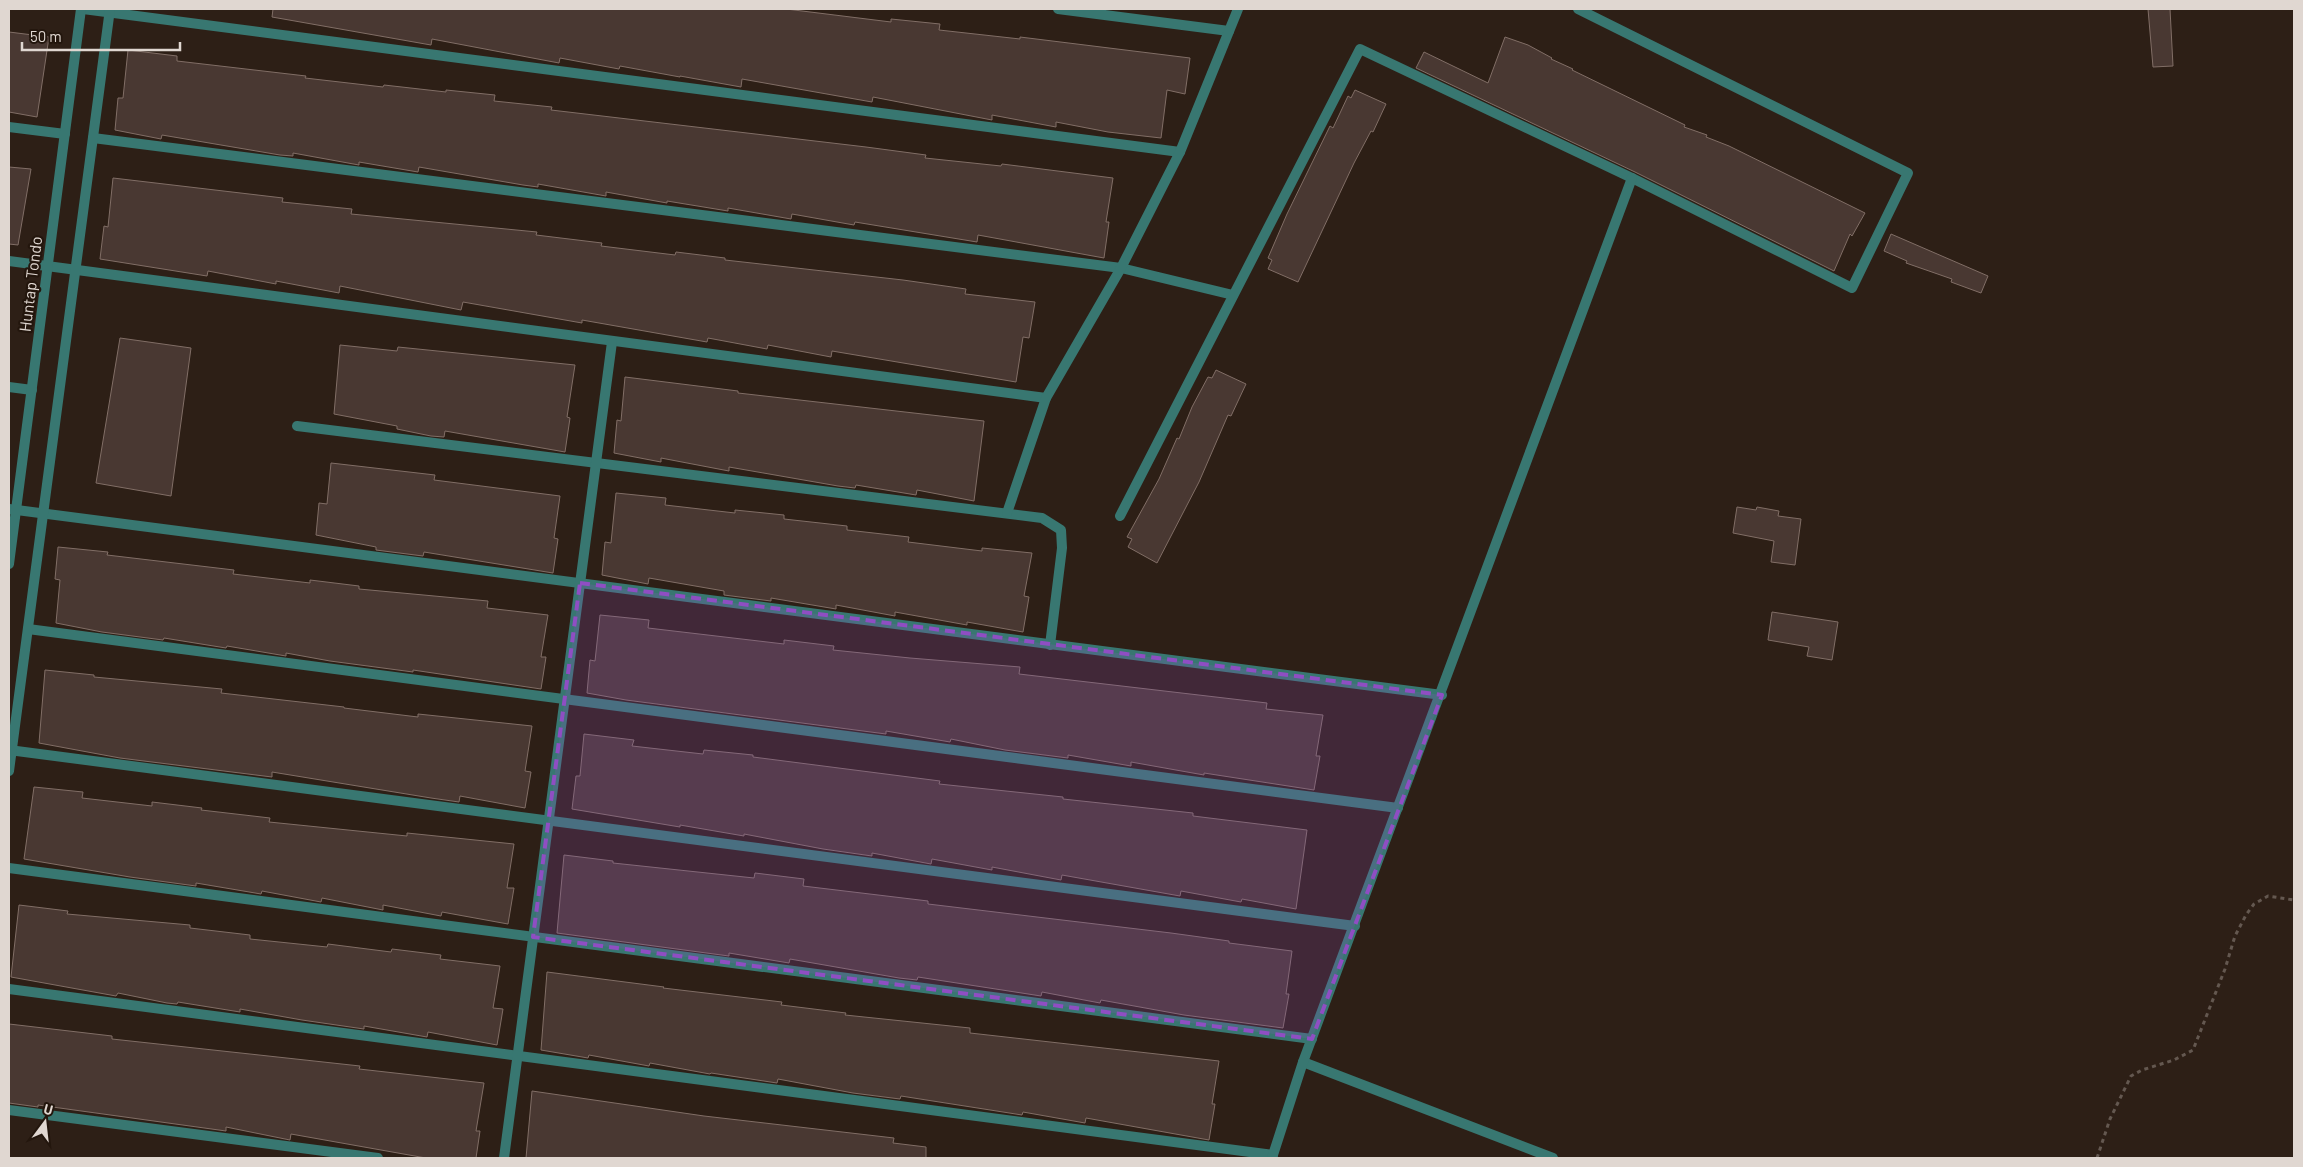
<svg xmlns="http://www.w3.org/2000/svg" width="2303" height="1167" viewBox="0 0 2303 1167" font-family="Barlow,sans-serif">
<rect width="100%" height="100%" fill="#2d1f16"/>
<g fill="#493832" stroke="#816e66">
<path d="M273 9H786L891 22V19L940 24 939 30 1020 39V37L1190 58 1185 94 1167 90 1161 138 1108 132 1056 122V127L992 115V120L873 97 872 102 742 79 741 87 680 76V77L620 66 619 69 560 58 559 63 432 39 431 45 272 17Z"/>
<path d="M2148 9H2170L2173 66 2153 67Z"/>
<path d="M9 32 49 37 37 117 9 112Z"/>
<path d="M1505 37 1528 45 1552 58 1551 59 1573 69 1572 70 1685 125 1684 127 1707 135 1706 137 1729 146 1865 213 1852 236 1850 234 1834 271 1635 172 1416 68 1424 52 1488 83Z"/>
<path d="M128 50 177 56V61L306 76 305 78 383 87 384 85 446 92V90L495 95 494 101 552 107 551 110 866 147 926 155 925 158 1001 166 1002 164 1113 178 1106 222H1109L1104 258 978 235 977 242 855 222 854 225 792 214 791 219 728 208V211L667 201V203L606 192V196L538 184V187L523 185 419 167 418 172 359 162V165L293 153V156L280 155 162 135 161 139 115 130 118 98H123Z"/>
<path d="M1355 90 1386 104 1373 132 1371 131 1354 163 1298 282 1268 269 1272 260 1268 258 1287 214 1330 126 1333 128 1348 96 1351 98Z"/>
<path d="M9 167 31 169 18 245 9 244Z"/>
<path d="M113 178 283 198 282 202 352 209 351 214 537 232 536 235 602 243 601 246 675 255 676 252 725 258V260L903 280 966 289 965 294 1035 302 1029 338 1023 337 1016 382 832 351 831 357 768 345 767 349 708 338 707 342 582 320V323L463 302 461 310 340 286 339 293 276 281V284L208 271 207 276 100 259 104 226 108 227Z"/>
<path d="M1891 234 1988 276 1981 293 1951 282 1952 279 1906 263 1907 261 1884 251Z"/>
<path d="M120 338 191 348 171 496 96 483Z"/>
<path d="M340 345 397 351 398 347 575 365 567 417 570 418 565 452 445 431 444 437 431 436 397 429V426L334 414Z"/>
<path d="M1216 370 1246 384 1231 416 1228 415 1199 482 1157 563 1128 547 1132 539 1127 537 1159 479 1177 438 1179 439 1192 407 1208 377 1212 378Z"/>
<path d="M625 377 738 391V393L984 421 974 501 917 490 916 495 856 485 855 488 838 486 729 467V471L661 458V462L614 453 617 420 621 421Z"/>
<path d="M331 463 435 475 434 480 560 496 554 538 558 539 553 573 424 552 423 556 376 550V547L316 535 319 503 327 504Z"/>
<path d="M616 493 666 498 665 505 735 513V510L784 515V519L847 526V530L909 537 908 542 982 551V548L1032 553 1024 596 1029 597 1023 632 967 622V625L895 612V616L836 605V609L771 598V601L724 595V591L649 578 648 584 602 575 605 542 611 543Z"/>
<path d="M1737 507 1756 510 1757 507 1779 511 1778 516 1801 519 1795 565 1771 562 1774 541 1733 533Z"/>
<path d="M58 547 108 552 107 555 234 570 233 574 310 583V580L359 586V589L488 601 487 608 548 615 541 657H546L541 689 413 670V672L330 661 286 653V656L227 646 226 648 164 638 163 640 102 632 56 623 60 580 55 579Z"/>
<path d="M1772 612 1838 622 1832 660 1807 656 1809 647 1768 640Z"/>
<path d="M600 615 649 620 648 628 784 644V640L834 646 833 650 910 658 1020 667 1019 674 1267 703 1266 709 1323 715 1316 756H1320L1314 790 1204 773V775L1131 762V766L1068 755V758L1005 750 951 739 950 742 886 731V734L626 700 587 693 590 660 595 661Z"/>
<path d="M45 670 94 675V677L222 689 221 693 344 707V708L418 717V714L532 726 525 771 531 772 525 808 460 796 459 802 431 798 272 772V777L120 758 39 743Z"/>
<path d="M584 734 634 740 632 746 703 754 704 750 753 755V757L940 781 939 784 1063 797V799L1193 813V816L1307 830 1296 909 1242 899 1241 902 1181 891 1180 896 1062 875 1061 880 992 867V870L932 859 931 864 872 853V856L823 849 744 834V836L680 825V827L572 809 576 776H580Z"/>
<path d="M34 787 83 792 82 798 152 806V802L202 808 201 810 270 818 269 822 407 836V833L514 844 507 888H514L508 924 442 912 441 916 383 905V910L322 898 321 902 262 891 261 894 196 883V886L130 877 24 859Z"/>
<path d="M564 855 613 861V863L754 878 755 873 804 879 803 886 928 901V904L1171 933 1229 941V943L1292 951 1286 994H1289L1283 1028 1184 1015 1101 1000 1100 1003 1042 992 1041 996 918 977 917 980 899 978 790 959 789 963 729 953V956L557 933Z"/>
<path d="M19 905 68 911 67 914 190 925V928L250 935V939L327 947 328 944 391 952 392 949 441 955 440 959 500 966 493 1008 503 1009 497 1045 428 1032 427 1037 364 1026V1029L302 1020 240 1009V1012L178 1002 177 1004 167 1003 118 993 116 996 11 977Z"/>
<path d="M547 972 664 987 663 988 782 1002 781 1005 846 1013 845 1015 970 1028V1033L1219 1061 1212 1104H1215L1209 1140 1086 1118 1085 1123 1023 1112 1022 1115 901 1096 900 1099 853 1093 778 1079 777 1083 711 1073 710 1074 650 1063 649 1066 589 1055 588 1058 541 1050Z"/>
<path d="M9 1024 112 1036V1039L360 1066 359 1069 484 1083 476 1131H480L476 1158H426L291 1134 290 1140 226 1127V1131L38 1105V1107L9 1103Z"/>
<path d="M532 1091 704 1116 894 1138 893 1143 926 1147V1158H526Z"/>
</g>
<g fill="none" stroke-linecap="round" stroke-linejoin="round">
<path stroke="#645850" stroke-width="3" stroke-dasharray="4 4" stroke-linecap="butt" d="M2097 1158 2110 1119 2131 1076 2142 1070 2174 1060 2193 1050 2225 969 2235 936 2246 915 2254 904 2268 896 2294 900"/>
<g stroke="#387771" stroke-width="10">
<path d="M83 9 1180 152"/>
<path d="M1058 9 1229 31"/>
<path d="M9 127 65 134"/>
<path d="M93 138 1121 268 1233 295"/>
<path d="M9 261 1046 398"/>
<path d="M9 387 32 390"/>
<path d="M297 426 1042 518 1061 530 1062 548 1050 645"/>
<path d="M9 509 1442 695"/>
<path d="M1007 513 1046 398 1121 268 1180 152 1238 9"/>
<path d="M1120 516 1360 49 1632 178 1852 288 1908 173 1578 9"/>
<path d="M9 564 81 9"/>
<path d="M28 629 1398 808"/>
<path d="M9 750 1355 926"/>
<path d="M9 771 110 9"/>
<path d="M9 868 1312 1039"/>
<path d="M9 989 1273 1155"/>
<path d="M1303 1062 1553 1158"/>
<path d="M9 1110 378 1158"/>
<path d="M504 1158 612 342"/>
<path d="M1272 1158 1303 1062 1632 178"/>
</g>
</g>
<path fill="#8f4ec3" fill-opacity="0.2" stroke="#8f4ec3" stroke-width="4" stroke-dasharray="10 6" stroke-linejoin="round" d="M580 583 1442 695 1312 1039 533 937Z"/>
<g text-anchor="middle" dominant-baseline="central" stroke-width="4.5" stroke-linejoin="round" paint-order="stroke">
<g font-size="16" fill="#e0d7d1" stroke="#23160d">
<text transform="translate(30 284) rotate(-83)">Huntap Tondo</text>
</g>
</g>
<rect width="2303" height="1167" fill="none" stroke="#e0d7d1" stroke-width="20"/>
<g transform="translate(45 1122) rotate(15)" stroke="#23160d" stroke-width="4" paint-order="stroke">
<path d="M0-4L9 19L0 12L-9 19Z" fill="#e0d7d1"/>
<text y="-8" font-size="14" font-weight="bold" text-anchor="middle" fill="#e0d7d1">U</text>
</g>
<path d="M22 42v8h158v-8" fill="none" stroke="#e0d7d1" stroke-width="2.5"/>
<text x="30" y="42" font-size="15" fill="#e0d7d1" stroke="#23160d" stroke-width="4" paint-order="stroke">50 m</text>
</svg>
